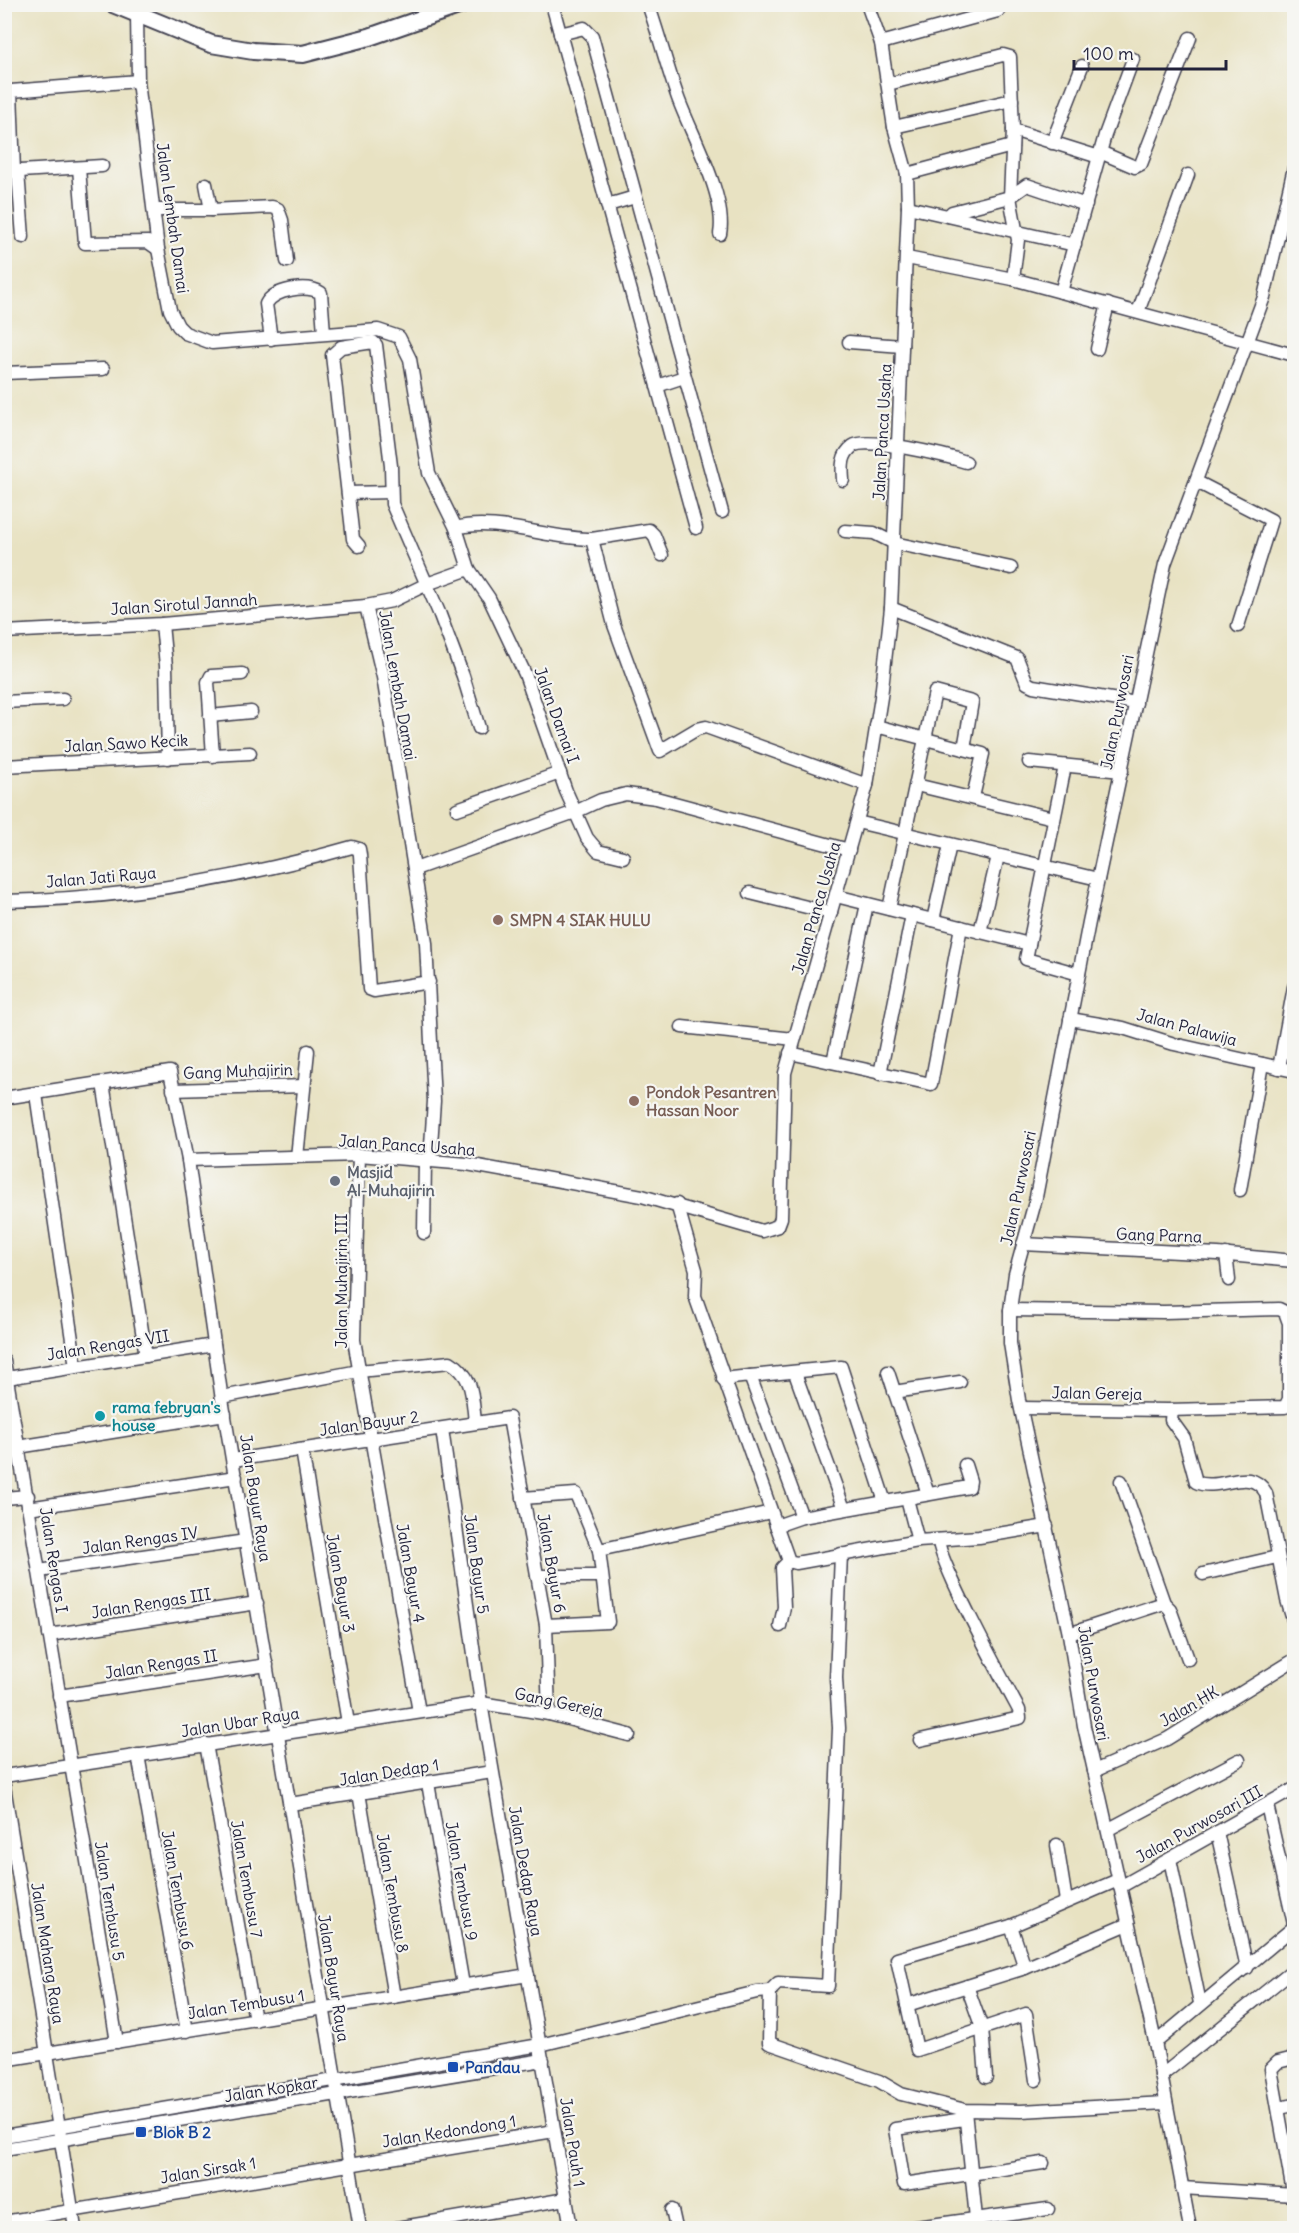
<svg xmlns="http://www.w3.org/2000/svg" width="1299" height="2233" viewBox="0 0 1299 2233" font-family="Delius,sans-serif">
<rect width="100%" height="100%" fill="#f6f6f2"/>
<filter id="ink" filterUnits="userSpaceOnUse"><feTurbulence type="fractalNoise" baseFrequency=".0167" numOctaves="2"/><feDisplacementMap in="SourceGraphic" scale="12" xChannelSelector="R" yChannelSelector="G"/><feConvolveMatrix kernelMatrix="1 2 1 2 8 2 1 2 1" color-interpolation-filters="sRGB"/></filter>
<filter id="wash" filterUnits="userSpaceOnUse"><feTurbulence type="fractalNoise" baseFrequency=".008" numOctaves="4" result="noise"/><feDisplacementMap in="SourceGraphic" scale="24" xChannelSelector="R" yChannelSelector="G"/><feGaussianBlur stdDeviation="1.35" result="paint"/><feColorMatrix in="noise" values="0 0 0 0 0 0 0 0 0 0 0 0 0 0 0 0 0 1.4 0 .05"/><feComposite in="paint" operator="in"/></filter>
<g filter="url(#wash)">
<rect width="100%" height="100%" fill="#e8e2c2"/>
</g>
<g filter="url(#ink)">
<g fill="none" stroke-linecap="round" stroke-linejoin="round">
<defs>
<g id="minor">
<path d="M552 4 696 528"/>
<path d="M648 4C659 35 667 67 678 98 691 134 727 197 720 234"/>
<path d="M560 34 584 28 592 36 722 512"/>
<path d="M881 43 998 11"/>
<path d="M888 84 1003 55 1010 57 1013 130 1010 197 1018 240 1013 279"/>
<path d="M894 127 1012 100"/>
<path d="M1013 130 1099 157"/>
<path d="M1052 143 1082 66"/>
<path d="M1100 152 1135 167 1141 164 1190 38"/>
<path d="M79 168 85 243 148 242 158 249"/>
<path d="M4 172 102 166"/>
<path d="M14 172 11 91 138 81"/>
<path d="M18 172 23 237"/>
<path d="M907 174 1012 146"/>
<path d="M608 205 635 197"/>
<path d="M908 207 1075 245"/>
<path d="M155 210H211L206 184"/>
<path d="M211 210 272 207 278 209 282 220 287 261"/>
<path d="M948 216 952 212 1010 197 1027 185 1086 205"/>
<path d="M907 258 1013 279 1294 355"/>
<path d="M1061 292 1105 135 1133 59"/>
<path d="M1138 312 1188 175"/>
<path d="M271 339 266 304C274 289 308 284 321 293L324 333"/>
<path d="M849 342 902 346"/>
<path d="M1097 349 1108 304"/>
<path d="M4 373 103 369"/>
<path d="M657 386 684 377"/>
<path d="M843 480C842 467 841 455 853 446 866 436 948 456 966 462"/>
<path d="M1197 482 1271 520 1238 626"/>
<path d="M348 493 391 492"/>
<path d="M456 528C493 517 550 539 592 539L614 625 660 751 697 729 706 727 867 785"/>
<path d="M845 531 874 533 894 543 1011 568"/>
<path d="M592 539 649 530 654 535 662 555"/>
<path d="M359 546 353 539 352 530 332 355 341 347 373 342 376 345 391 466 392 504 440 615 463 676 479 728"/>
<path d="M469 569 489 598 525 674 566 791 587 838 598 851 623 857"/>
<path d="M366 606 383 677 426 943 434 1101 430 1160"/>
<path d="M891 608 1017 658 1027 683 1033 686 1136 703"/>
<path d="M162 624 166 666 168 758"/>
<path d="M4 632 162 624 366 606 392 601 427 584 469 569 456 528 429 473 410 359 399 337 378 330 212 343 185 333 178 326 170 310 158 249 138 81 137 15"/>
<path d="M4 702 63 699"/>
<path d="M210 716 251 712"/>
<path d="M876 726 983 754 973 797"/>
<path d="M213 756 208 682 211 676 242 674"/>
<path d="M1029 762 1122 771"/>
<path d="M4 766 250 753"/>
<path d="M1065 766 1026 959 1079 974"/>
<path d="M916 785 1053 818"/>
<path d="M457 809 560 773"/>
<path d="M857 822 1098 879"/>
<path d="M415 869 575 812 601 800 626 794 656 798 849 850"/>
<path d="M750 893 831 913"/>
<path d="M836 896 1029 944"/>
<path d="M4 901C122 899 239 879 352 847L359 849 360 855 369 989 374 991 429 982"/>
<path d="M889 909 935 692 972 702 964 749"/>
<path d="M933 920 950 845"/>
<path d="M980 932 998 856"/>
<path d="M1070 1019 1123 1028 1174 1044 1294 1071"/>
<path d="M682 1027 794 1039"/>
<path d="M790 1053 931 1084 961 927"/>
<path d="M833 1062 867 904"/>
<path d="M1279 1068 1294 987"/>
<path d="M880 1074 912 915"/>
<path d="M103 1083 146 1356"/>
<path d="M173 1090 304 1086"/>
<path d="M36 1094 76 1367"/>
<path d="M4 1098 170 1072 188 1160 221 1393 360 2228"/>
<path d="M359 1155 354 1340 419 1712"/>
<path d="M297 1157 308 1051"/>
<path d="M188 1160 359 1155 467 1164 642 1196 762 1231 778 1226 781 1218 785 1073 867 785 881 697 891 608 908 207 907 174 894 127 881 43 867 4"/>
<path d="M1240 1190 1262 1064"/>
<path d="M677 1204 696 1270 695 1296 789 1561 796 1563 918 1541 979 1537 1047 1526"/>
<path d="M424 1233 425 1160"/>
<path d="M1023 1244 1218 1254 1294 1261"/>
<path d="M1226 1254 1229 1280"/>
<path d="M1010 1310 1164 1312 1279 1309 1285 1312 1289 1323V1399L1285 1407 1168 1410 1021 1408"/>
<path d="M4 1361 117 2042"/>
<path d="M888 1372 928 1494"/>
<path d="M795 1373 844 1509"/>
<path d="M750 1376 841 1367 885 1502"/>
<path d="M7 1378 214 1345"/>
<path d="M723 1379 750 1376 802 1517"/>
<path d="M894 1392 960 1382"/>
<path d="M222 1397 359 1371 450 1362C474 1376 472 1397 475 1422"/>
<path d="M1172 1410 1171 1420 1184 1438 1196 1482C1220 1493 1250 1464 1266 1493L1287 1600 1294 1623"/>
<path d="M442 1429 481 1703 571 2228"/>
<path d="M18 1447 225 1414"/>
<path d="M302 1450 348 1723"/>
<path d="M233 1460 509 1418 546 1625 549 1714"/>
<path d="M1121 1481 1164 1603 1170 1609 1188 1659"/>
<path d="M4 1498 28 1496"/>
<path d="M523 1498 576 1494 599 1550 771 1512"/>
<path d="M907 1499 918 1541"/>
<path d="M28 1508 236 1477"/>
<path d="M776 1526 802 1517 969 1487 970 1481 965 1465"/>
<path d="M39 1571 246 1541"/>
<path d="M1203 1574 1277 1557"/>
<path d="M537 1576H600"/>
<path d="M546 1625 608 1622 599 1550"/>
<path d="M780 1626 784 1607 782 1568 789 1561"/>
<path d="M1069 1634 1164 1603"/>
<path d="M49 1635 257 1603"/>
<path d="M59 1696 267 1665"/>
<path d="M920 1740 1020 1718 1019 1710C1006 1686 936 1557 939 1540"/>
<path d="M206 1744 255 2020"/>
<path d="M138 1755 187 2031"/>
<path d="M1094 1771 1167 1739 1294 1660"/>
<path d="M4 1776 481 1703 549 1714 629 1735"/>
<path d="M428 1783 463 1985"/>
<path d="M4 1786 75 2228"/>
<path d="M359 1793 394 1997"/>
<path d="M290 1804 492 1772"/>
<path d="M1267 1805 1294 1924"/>
<path d="M1109 1829 1239 1760"/>
<path d="M1217 1832 1247 1968"/>
<path d="M1057 1845 1066 1901"/>
<path d="M1170 1859 1200 2003"/>
<path d="M1120 1887 1294 1789"/>
<path d="M1025 1968 1128 1924"/>
<path d="M967 1986 982 2028 986 2077"/>
<path d="M770 1991 769 2043 879 2081 901 2094 965 2110 1021 2111 1165 2103"/>
<path d="M907 2005 1025 1968 1011 1926"/>
<path d="M1155 2043 1294 1927"/>
<path d="M1294 2058 1278 2062 1271 2069 1294 2198"/>
<path d="M4 2060 528 1975"/>
<path d="M1161 2076 1294 1969"/>
<path d="M1036 2080 1026 2014 917 2050 897 1959 1011 1926 1118 1880"/>
<path d="M1279 2108 1294 2105"/>
<path d="M965 2111 977 2228"/>
<path d="M964 2119 895 2129 904 2184 1043 2163"/>
<path d="M4 2136 540 2045 757 1992 770 1991 778 1983 828 1986 839 1728 836 1678 841 1554"/>
<path d="M4 2149 543 2060"/>
<path d="M1182 2188 1294 2195"/>
<path d="M672 2210 676 2228"/>
<path d="M4 2222 554 2131"/>
<path d="M397 2228 566 2199"/>
<path d="M909 2228 1048 2209"/>
<path d="M1190 2228 1154 2037 1084 1726 1069 1634 1019 1400 1010 1343V1310L1015 1274 1035 1202 1089 922 1165 564 1264 297 1294 168"/>
</g>
<path id="highway" d="M113 4 211 44 253 51 303 54 369 37 464 4"/>
</defs>
<use href="#minor" stroke="#403f4f" stroke-width="15"/>
<use href="#highway" stroke="#403f4f" stroke-width="20"/>
<use href="#minor" stroke="#fff" stroke-width="12"/>
<use href="#highway" stroke="#fff" stroke-width="16"/>
</g>
</g>
<g fill="#8d6e63" stroke="#f6f6f2" stroke-width="2">
<circle cx="498" cy="920" r="6"/>
<circle cx="634" cy="1101" r="6"/>
</g>
<circle fill="#6b7280" stroke="#f6f6f2" stroke-width="2" cx="335" cy="1181" r="6"/>
<circle fill="#0f9aa8" stroke="#f6f6f2" stroke-width="2" cx="100" cy="1416" r="6"/>
<g fill="#1a4fb4" stroke="#f6f6f2" stroke-width="2">
<rect x="447" y="2061" width="12" height="12" rx="3"/>
<rect x="135" y="2126" width="12" height="12" rx="3"/>
</g>
<g text-anchor="middle" dominant-baseline="central" stroke-width="4.5" stroke-linejoin="round" paint-order="stroke">
<g font-size="16" fill="#22223b" stroke="#f6f6f2">
<text transform="translate(173 218) rotate(82)">Jalan Lembah Damai</text>
<text transform="translate(882 432) rotate(-87)">Jalan Panca Usaha</text>
<text transform="translate(184 604) rotate(-4)">Jalan Sirotul Jannah</text>
<text transform="translate(398 685) rotate(80)">Jalan Lembah Damai</text>
<text transform="translate(1117 712) rotate(-79)">Jalan Purwosari</text>
<text transform="translate(557 715) rotate(70)">Jalan Damai I</text>
<text transform="translate(126 743) rotate(-3)">Jalan Sawo Kecik</text>
<text transform="translate(101 877) rotate(-5)">Jalan Jati Raya</text>
<text transform="translate(816 908) rotate(-74)">Jalan Panca Usaha</text>
<text transform="translate(1187 1027) rotate(15)">Jalan Palawija</text>
<text transform="translate(238 1071) rotate(-2)">Gang Muhajirin</text>
<text transform="translate(407 1145) rotate(4)">Jalan Panca Usaha</text>
<text transform="translate(1018 1188) rotate(-78)">Jalan Purwosari</text>
<text transform="translate(1159 1235) rotate(2)">Gang Parna</text>
<text transform="translate(341 1281) rotate(-90)">Jalan Muhajirin III</text>
<text transform="translate(108 1345) rotate(-9)">Jalan Rengas VII</text>
<text transform="translate(1097 1393) rotate(1)">Jalan Gereja</text>
<text transform="translate(369 1423) rotate(-8)">Jalan Bayur 2</text>
<text transform="translate(256 1498) rotate(81)">Jalan Bayur Raya</text>
<text transform="translate(140 1540) rotate(-8)">Jalan Rengas IV</text>
<text transform="translate(54 1560) rotate(81)">Jalan Rengas I</text>
<text transform="translate(552 1563) rotate(80)">Jalan Bayur 6</text>
<text transform="translate(477 1564) rotate(82)">Jalan Bayur 5</text>
<text transform="translate(411 1573) rotate(80)">Jalan Bayur 4</text>
<text transform="translate(341 1583) rotate(80)">Jalan Bayur 3</text>
<text transform="translate(151 1603) rotate(-9)">Jalan Rengas III</text>
<text transform="translate(161 1664) rotate(-9)">Jalan Rengas II</text>
<text transform="translate(1094 1683) rotate(80)">Jalan Purwosari</text>
<text transform="translate(559 1702) rotate(12)">Gang Gereja</text>
<text transform="translate(1189 1706) rotate(-30)">Jalan HK</text>
<text transform="translate(240 1722) rotate(-9)">Jalan Ubar Raya</text>
<text transform="translate(389 1772) rotate(-9)">Jalan Dedap 1</text>
<text transform="translate(1199 1824) rotate(-29)">Jalan Purwosari III</text>
<text transform="translate(526 1871) rotate(80)">Jalan Dedap Raya</text>
<text transform="translate(247 1879) rotate(80)">Jalan Tembusu 7</text>
<text transform="translate(462 1881) rotate(80)">Jalan Tembusu 9</text>
<text transform="translate(178 1890) rotate(80)">Jalan Tembusu 6</text>
<text transform="translate(393 1893) rotate(80)">Jalan Tembusu 8</text>
<text transform="translate(110 1901) rotate(81)">Jalan Tembusu 5</text>
<text transform="translate(48 1953) rotate(81)">Jalan Mahang Raya</text>
<text transform="translate(334 1978) rotate(81)">Jalan Bayur Raya</text>
<text transform="translate(246 2004) rotate(-9)">Jalan Tembusu 1</text>
<text transform="translate(271 2089) rotate(-9)">Jalan Kopkar</text>
<text transform="translate(449 2131) rotate(-9)">Jalan Kedondong 1</text>
<text transform="translate(573 2142) rotate(81)">Jalan Pauh 1</text>
<text transform="translate(208 2170) rotate(-9)">Jalan Sirsak 1</text>
</g>
<g font-size="16" font-weight="bold" fill="#785e54" stroke="#f6f6f2" text-anchor="start">
<text x="510" y="920">SMPN 4 SIAK HULU</text>
<text x="646" y="1092">Pondok Pesantren<tspan x="646" dy="18">Hassan Noor</tspan></text>
</g>
<g font-size="16" font-weight="bold" fill="#5b616d" stroke="#f6f6f2" text-anchor="start">
<text x="347" y="1172">Masjid<tspan x="347" dy="18">Al-Muhajirin</tspan></text>
</g>
<g font-size="16" font-weight="bold" fill="#0d838f" stroke="#f6f6f2" text-anchor="start">
<text x="112" y="1407">rama febryan's<tspan x="112" dy="18">house</tspan></text>
</g>
<g font-size="16" font-weight="bold" fill="#164399" stroke="#f6f6f2" text-anchor="start">
<text x="465" y="2067">Pandau</text>
<text x="153" y="2132">Blok B 2</text>
</g>
</g>
<rect width="1299" height="2233" fill="none" stroke="#f6f6f2" stroke-width="24"/>
<path d="M1074 60v9h152v-9" fill="none" stroke="#22223b" stroke-width="3"/>
<text x="1083" y="60" font-size="18" fill="#22223b" stroke="#f6f6f2" stroke-width="4.5" paint-order="stroke">100 m</text>
</svg>
